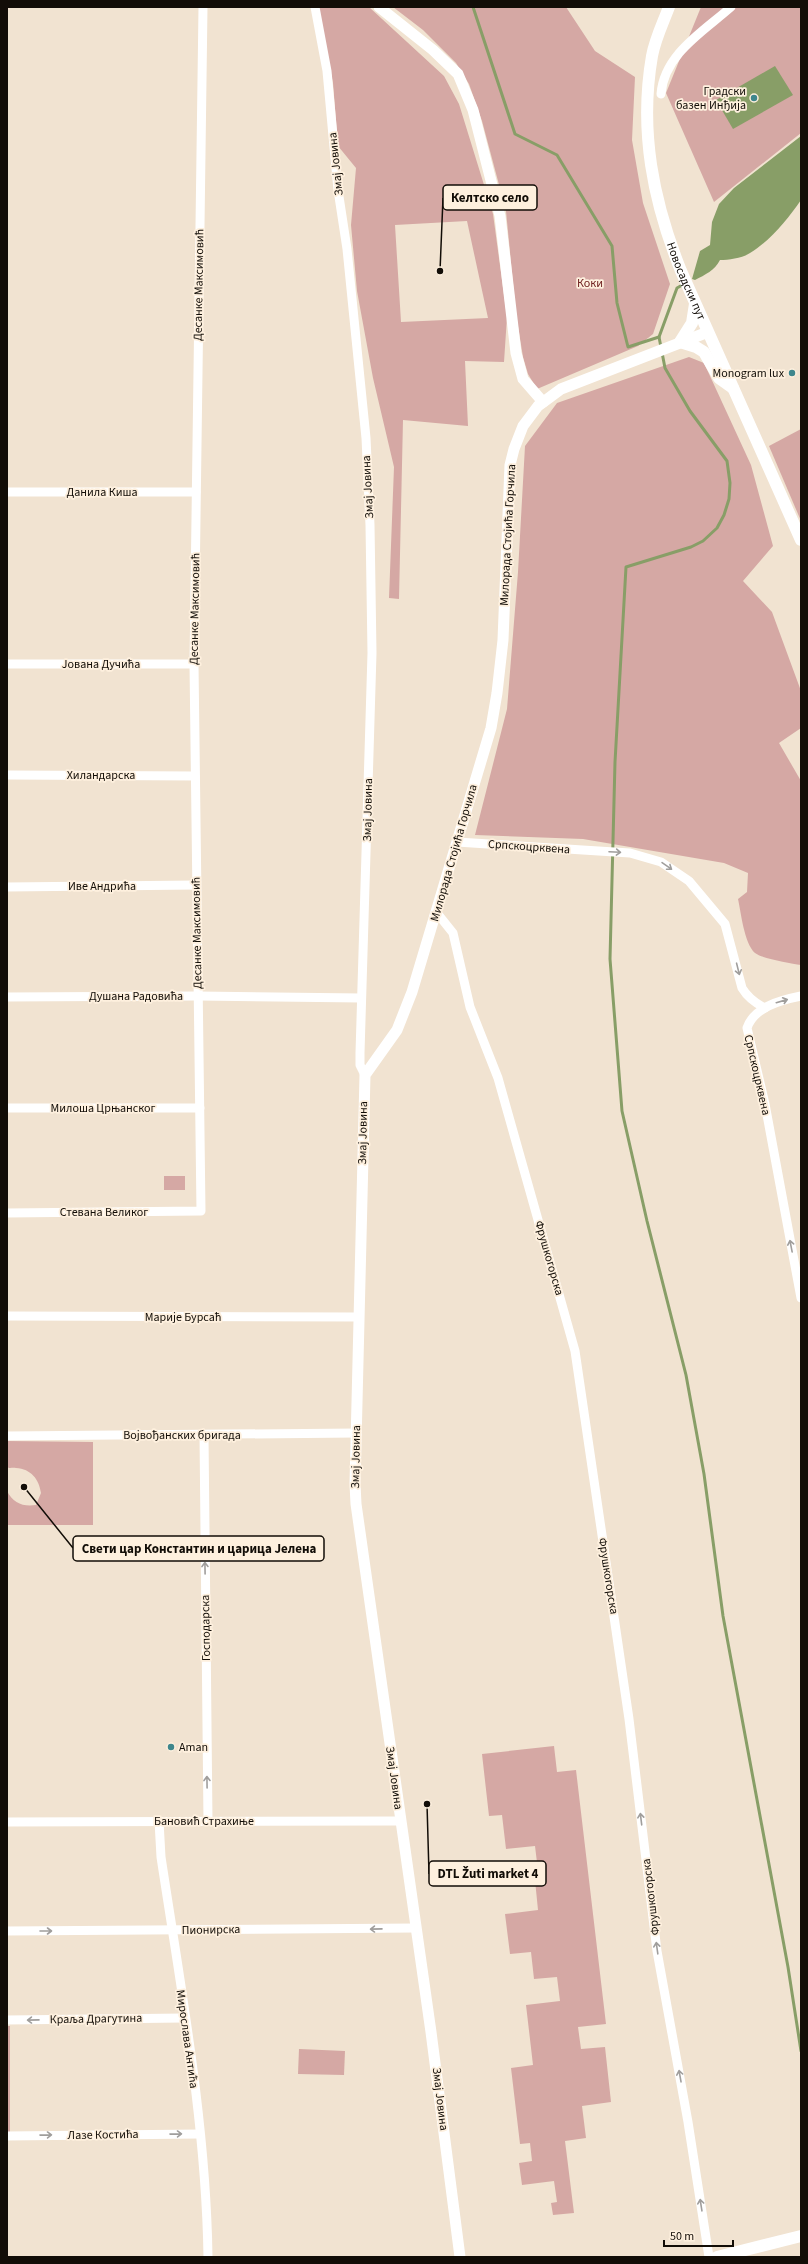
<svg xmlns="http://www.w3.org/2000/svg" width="808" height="2264" viewBox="0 0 808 2264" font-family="'Source Sans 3',sans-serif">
<rect width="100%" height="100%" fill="#f1e3d1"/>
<g fill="#d5a8a4" fill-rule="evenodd">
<path d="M317 7H369L444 76 459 104 493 214 507 317 504 362 465 361 468 426 403 420 399 599 389 598 394 467 373 378 357 291 351 225 356 168 338 146 333 83ZM467 221 488 318 401 322 395 225Z"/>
<path d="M393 7H566L595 51 635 77 632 140 643 203 670 284 653 334 638 346 537 389 528 374 523 357 516 314 506 211 482 121 469 84 456 63 423 30Z"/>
<path d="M701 7H801V133L714 202 666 93Z"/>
<path d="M689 357 704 363 751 465 773 546 743 581 772 612 801 691V728L779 743 801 781V965C790 963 763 959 755 953 744 943 741 912 738 899L747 892 748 873 724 863 583 839 475 835 507 709 518 572 525 446 557 403Z"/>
<path d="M801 429V521L769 446Z"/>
<rect x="164" y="1176" width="21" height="14"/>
<path d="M7 1441 93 1442V1525H7V1491C13 1503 23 1507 36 1505L41 1493C39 1479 31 1469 16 1468 12 1467 10 1469 7 1467Z"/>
<path d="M554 1746 557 1772 576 1770 606 2024 578 2027 581 2049 605 2047 611 2102 582 2106 586 2138 565 2141 574 2213 553 2215 551 2203 557 2202 554 2181 522 2185 519 2163 532 2161 530 2143 520 2144 511 2068 533 2065 526 2005 560 2001 557 1977 534 1979 531 1952 510 1954 505 1914 538 1910 535 1880 539 1879 535 1846 506 1849 502 1815 489 1816 482 1754Z"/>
<rect x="7" y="2026" width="3" height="107"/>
<path d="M299 2049 345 2051 344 2075 298 2074Z"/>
</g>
<g fill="#889e67">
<path d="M775 66 793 95 733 129 716 100Z"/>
<path d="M801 136V200C788 219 770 241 750 253 743 258 729 260 720 260 715 270 705 275 695 280L692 279 700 251 710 245 712 222 719 204 734 188Z"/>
</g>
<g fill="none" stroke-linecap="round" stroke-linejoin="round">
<g stroke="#889e67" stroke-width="3">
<path d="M473 7 515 134 557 155 612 246 617 303 628 347 659 337"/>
<path d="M684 284 677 288 659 337 665 368 690 411 727 461 730 483 729 499 724 515 717 528 703 541 691 547 626 567 615 762 610 959 622 1111 647 1221 686 1375 704 1474 723 1616 788 1967 801 2051"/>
</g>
<g stroke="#fff" stroke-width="9">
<path d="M315 7 327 71 338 190 347 249 366 438 370 525 372 653 360 1053V1065L365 1075"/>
<path d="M661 94C664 54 704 31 731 7"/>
<path d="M7 492H196"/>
<path d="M7 664H194"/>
<path d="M7 775 195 776"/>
<path d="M457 842 630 853 661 862 689 881 725 924 742 988C748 998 755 1003 765 1008"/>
<path d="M7 887 196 885"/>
<path d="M437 913 453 933 470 1007 498 1078 575 1351 629 1719 657 1951 688 2122 709 2257"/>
<path d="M801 996C781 1000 754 1007 747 1028L765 1104 801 1298"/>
<path d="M7 997 198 996 361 998"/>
<path d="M7 1108H200"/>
<path d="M7 1213 201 1211 194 664 203 7"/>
<path d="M7 1316 359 1317"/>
<path d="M204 1435 208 1821"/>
<path d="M7 1436 356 1433"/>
<path d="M159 1821 161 1857C181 1989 206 2123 208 2257"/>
<path d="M7 1822 400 1821"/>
<path d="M7 1931 415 1928"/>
<path d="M7 2020 184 2018"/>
<path d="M7 2136 199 2134"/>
</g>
<g stroke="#fff" stroke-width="11">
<path d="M379 7 433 50 458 74 473 110 500 216 516 353 523 379 543 402"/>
<path d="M460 2257 431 2032 356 1504 355 1484 365 1075 397 1030 412 992 491 728 497 693 503 640 510 465 514 449 523 426 538 406 561 389 708 332"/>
</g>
<g stroke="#fff" stroke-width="12">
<path id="s1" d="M669 7C663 23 655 39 652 56 639 131 653 201 681 271L801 540"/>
<path d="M695 304 692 323 680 342 696 347 704 352 719 378 733 388"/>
<path d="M717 2257 801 2236"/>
</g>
</g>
<defs><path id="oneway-shaft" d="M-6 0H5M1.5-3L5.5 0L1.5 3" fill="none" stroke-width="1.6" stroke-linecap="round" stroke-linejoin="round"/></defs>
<g stroke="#a09e9c">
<use href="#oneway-shaft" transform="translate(615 852) rotate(3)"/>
<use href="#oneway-shaft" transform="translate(667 866) rotate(35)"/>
<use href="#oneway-shaft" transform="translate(738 969) rotate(76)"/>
<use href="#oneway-shaft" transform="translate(782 1001) rotate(-16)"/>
<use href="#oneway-shaft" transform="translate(791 1246) rotate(-101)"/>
<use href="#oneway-shaft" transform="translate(205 1568) rotate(-91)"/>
<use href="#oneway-shaft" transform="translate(207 1782) rotate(-91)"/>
<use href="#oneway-shaft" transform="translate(641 1819) rotate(-97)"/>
<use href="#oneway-shaft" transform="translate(376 1929) rotate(179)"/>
<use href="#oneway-shaft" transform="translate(46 1931)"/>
<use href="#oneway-shaft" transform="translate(657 1948) rotate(-98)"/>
<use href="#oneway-shaft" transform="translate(33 2020) rotate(179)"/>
<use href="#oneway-shaft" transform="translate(680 2076) rotate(-100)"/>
<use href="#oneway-shaft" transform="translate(176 2134) rotate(-1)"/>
<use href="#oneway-shaft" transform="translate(46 2135) rotate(-1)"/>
<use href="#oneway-shaft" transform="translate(701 2205) rotate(-99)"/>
</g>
<g fill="#3e868c" stroke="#fef0de" stroke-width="1.5">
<circle cx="754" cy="98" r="4"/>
<circle cx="792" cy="373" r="4"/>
<circle cx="171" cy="1747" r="4"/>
</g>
<g text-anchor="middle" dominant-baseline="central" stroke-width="3.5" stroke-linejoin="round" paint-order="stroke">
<g font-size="12" fill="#120d07" stroke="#fef0de" text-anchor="end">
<text x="746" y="91">Градски<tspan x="746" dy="14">базен Инђија</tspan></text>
<text x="784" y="373">Monogram lux</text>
<text x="179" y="1747" text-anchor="start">Aman</text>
</g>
<g font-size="12" fill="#120d07" stroke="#fef0de">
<text transform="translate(336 164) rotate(-96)">Змај Јовина</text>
<text stroke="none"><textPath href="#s1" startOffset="283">Новосадски пут</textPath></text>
<text transform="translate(199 285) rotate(-89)">Десанке Максимовић</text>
<text transform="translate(368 487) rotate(-93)">Змај Јовина</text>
<text x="102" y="492">Данила Киша</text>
<text transform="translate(508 535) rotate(-87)">Милорада Стојића Горчила</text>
<text transform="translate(195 609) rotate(-89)">Десанке Максимовић</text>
<text x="101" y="664">Јована Дучића</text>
<text x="101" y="775">Хиландарска</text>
<text transform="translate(368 810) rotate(-89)">Змај Јовина</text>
<text transform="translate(529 847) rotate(4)">Српскоцрквена</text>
<text transform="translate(454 853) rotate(-74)">Милорада Стојића Горчила</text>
<text x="102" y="886">Иве Андрића</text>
<text transform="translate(197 933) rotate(-91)">Десанке Максимовић</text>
<text x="136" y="996">Душана Радовића</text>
<text transform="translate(757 1075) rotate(77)">Српскоцрквена</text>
<text x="103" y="1108">Милоша Црњанског</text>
<text transform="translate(363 1133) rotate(-89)">Змај Јовина</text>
<text x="104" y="1212">Стевана Великог</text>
<text transform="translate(549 1258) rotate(74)">Фрушкогорска</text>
<text x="183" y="1317">Марије Бурсаћ</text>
<text x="182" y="1435">Војвођанских бригада</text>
<text transform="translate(356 1457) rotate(-89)">Змај Јовина</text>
<text transform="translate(608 1576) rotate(81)">Фрушкогорска</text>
<text transform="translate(206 1628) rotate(-91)">Господарска</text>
<text transform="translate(394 1778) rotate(82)">Змај Јовина</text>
<text x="204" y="1821">Бановић Страхиње</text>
<text transform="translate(651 1897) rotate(-97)">Фрушкогорска</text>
<text transform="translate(211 1930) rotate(-1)">Пионирска</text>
<text transform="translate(96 2019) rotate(-1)">Краља Драгутина</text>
<text transform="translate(187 2039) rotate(82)">Мирослава Антића</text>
<text transform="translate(440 2099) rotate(83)">Змај Јовина</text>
<text transform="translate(103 2135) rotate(-1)">Лазе Костића</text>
</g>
<g font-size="12" fill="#6f2120" stroke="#fef0de">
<text x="590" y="283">Коки</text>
</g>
</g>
<path fill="none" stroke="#120d07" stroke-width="1.5" d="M440 271L443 198M24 1487L73 1548M427 1804L429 1874"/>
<g fill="#120d07" stroke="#fef0de" stroke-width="1.5">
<circle cx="440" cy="271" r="4"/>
<circle cx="24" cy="1487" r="4"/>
<circle cx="427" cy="1804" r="4"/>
</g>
<g fill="#fef0de" stroke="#120d07" stroke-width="1.5">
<rect x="443" y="185" width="94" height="25" rx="4"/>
<rect x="73" y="1536" width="251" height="25" rx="4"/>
<rect x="429" y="1861" width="117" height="25" rx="4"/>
</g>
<g font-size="13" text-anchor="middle" font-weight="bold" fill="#120d07">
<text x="490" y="202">Келтско село</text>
<text x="199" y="1553">Свети цар Константин и царица Јелена</text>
<text x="488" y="1878">DTL Žuti market 4</text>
</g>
<rect width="808" height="2264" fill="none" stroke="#120d07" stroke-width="16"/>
<path d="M664 2240v6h69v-6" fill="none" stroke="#120d07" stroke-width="2"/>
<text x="670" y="2240" font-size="12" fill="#120d07" stroke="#fef0de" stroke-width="3" paint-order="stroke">50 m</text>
</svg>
